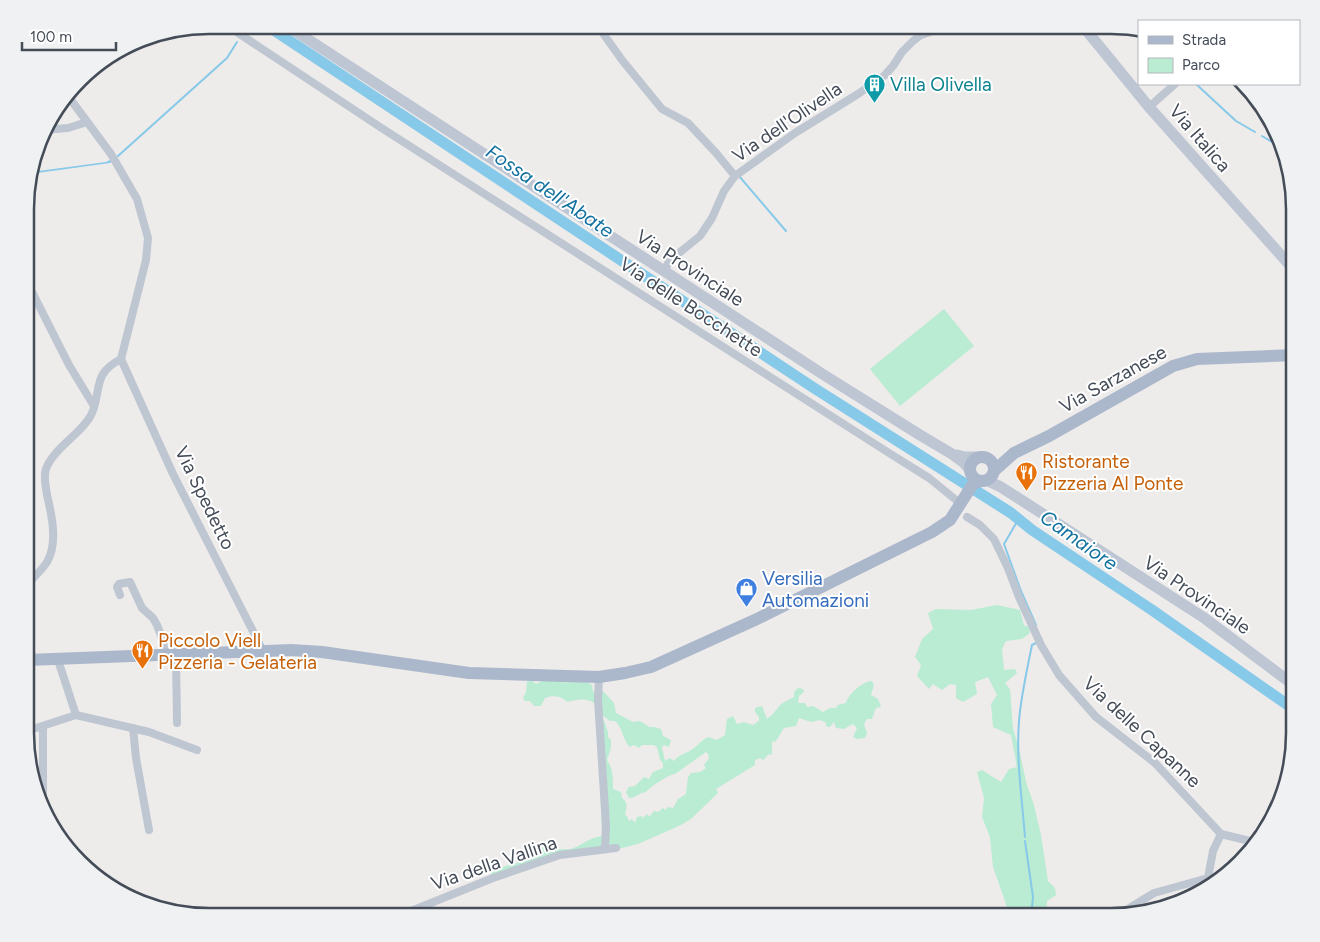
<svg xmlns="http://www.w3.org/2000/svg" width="1320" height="942" viewBox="0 0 1320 942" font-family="Figtree,sans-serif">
<rect width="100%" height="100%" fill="#eeebeb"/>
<g fill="#b9ecd2" fill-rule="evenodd">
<path d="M944 309 974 346 900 406 870 369Z"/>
<path d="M997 605 1020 610 1024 625 1029 627 1030 633 1022 639 1006 641 1002 649 1004 670 1015 669 1017 673 1005 683 1010 689 1013 728 1020 753 1026 782 1034 805 1041 835 1048 881 1055 888 1056 895 1047 901 1046 917H1009L1005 901 993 867 990 837 982 817 984 798 977 772 982 770 1001 782 1009 769 1017 767 1011 735 993 727 991 704 997 695 988 677 975 682 977 694 963 702 956 698V685L950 684 942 690 933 684 929 689 917 676 921 665 915 657 922 639 933 629 928 613 936 609 971 610Z"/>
<path d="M531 680 536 684 544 680H562L566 683 569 680 587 682 592 685 593 692 603 691 614 703 616 713 633 722C642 720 643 723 649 727H654L661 729 663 736 671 740 669 747 664 745 662 747 665 761 670 758 674 761C678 755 685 754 691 750 698 746 700 741 708 737L717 740 725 735 727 719 733 716 737 724 744 722 753 725 759 721V717L755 712V708L762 706 767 719 772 715 781 704 794 697V692L798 688 803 689 804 692 799 696 798 703H805L807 707 813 706 823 712 830 708H836L838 705 846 703C849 693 862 682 872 681L874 685 871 695 878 699 881 707 876 708 872 719H867L864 724 867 733 865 738 857 739 853 737 857 728 853 724 844 729 836 728 834 722 830 727H827L825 722 820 720 811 722 799 718 796 726 784 728 776 741 772 742V754L768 755 763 760 760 758 755 760V765L716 789 718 793 691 819 681 825 638 844 610 851 560 857 492 875 490 872C499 866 510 866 520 862 528 858 534 850 542 846 545 845 550 844 553 843L559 849C578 851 579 843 594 838 596 837 599 837 602 836L599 755 595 704C587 697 577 700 567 702 562 696 553 695 545 698L541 706H534L530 701H525L523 698 526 692 527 682ZM602 715 610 721H615C624 729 622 740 630 747L634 745 639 748 642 745H654L657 747 660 760 663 763V768L653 772 649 779 644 777 635 786 629 787 626 792 629 798C635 798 639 793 646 792 650 787 668 775 675 774L706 752 708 754 709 758 704 765 706 768 700 772 691 773 688 777 686 794 678 799 673 808 668 807 665 810 663 808 658 812 654 811 649 817 647 814 643 818 642 816 637 817 635 823 632 819 629 821 627 816 625 815C626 808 629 803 622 798L621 792 613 789C613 779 613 768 607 760L611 748V740L608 737V732Z"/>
</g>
<path fill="#87c9e8" d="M118 156 110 163 30 174 31 172 106 162Z"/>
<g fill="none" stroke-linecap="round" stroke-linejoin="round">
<g stroke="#87c9e8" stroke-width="2">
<path d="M1120 25 1139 38"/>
<path d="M1196 84 1236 121 1255 132"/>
<path d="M1262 136 1272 142 1282 151"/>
<path d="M118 156 227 58 237 42"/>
<path d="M739 176 786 231"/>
<path d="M1018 520 1004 544 1021 591 1036 625"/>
<path d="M1025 837C1022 799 1016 759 1019 721 1021 696 1027 670 1032 645L1038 642"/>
<path d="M1025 841 1033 897 1031 917"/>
</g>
<path stroke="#87c9e8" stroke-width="11" d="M266 25 814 388 1011 513 1032 530 1152 610 1295 710"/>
<g stroke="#bec6d1" stroke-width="8">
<path d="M226 25 380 127 889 453 929 478 961 504"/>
<path d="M597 25 622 60 662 109 688 123 716 153 735 176"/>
<path d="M68 96 111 154 137 199 148 238 146 260 121 359"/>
<path d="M1149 107 1175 84"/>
<path d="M43 130 68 128 87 122"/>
<path d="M664 272 669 261 700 236 712 218 724 191 735 176 795 133 858 94 884 76 893 66 902 52 914 40 921 35 952 25"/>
<path d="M27 282 69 365 94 406"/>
<path d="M121 359 173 474 263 651"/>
<path d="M967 517 980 525 994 539 1008 568 1019 597 1041 645 1059 675 1096 717 1155 763 1221 834 1258 843"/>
<path d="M27 585C33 578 42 570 47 562 58 543 52 516 47 495 46 487 43 477 46 469 53 448 84 432 92 413 102 389 92 374 121 359"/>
<path d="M120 595 117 587 119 584 130 582 142 608 153 618 157 625 163 641 165 654"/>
<path d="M176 654 177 723"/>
<path d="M58 660 76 715"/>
<path d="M599 677 598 700 606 825 605 849"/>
<path d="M43 726V807"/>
<path d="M133 728 136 758 149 830"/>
<path d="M27 731 76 715 149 732 197 750"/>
<path d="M1118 915 1154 893 1208 878 1213 851 1221 834"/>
<path d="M396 917 493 878 560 855 616 848"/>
</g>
<g stroke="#bec6d4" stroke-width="11">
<path d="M286 25 824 375 920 435 952 454 963 462 970 470"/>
<path d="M1082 25 1149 107 1295 271"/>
<path d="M957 455 965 457H979"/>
<path d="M986 480 1001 487 1203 617 1295 686"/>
</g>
<g stroke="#abb7ca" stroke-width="12">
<circle cx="982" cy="469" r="12"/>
<path d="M994 471 1014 453 1049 436 1173 366 1197 359 1295 355"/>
<path d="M27 660 291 650 322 652 469 673 599 677 625 673 651 667 757 619 932 532 950 520 973 484 981 481"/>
</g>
</g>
<defs>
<symbol id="building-pin" viewBox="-11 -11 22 30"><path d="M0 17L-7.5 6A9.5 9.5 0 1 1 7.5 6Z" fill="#0f9aa8" stroke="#fff"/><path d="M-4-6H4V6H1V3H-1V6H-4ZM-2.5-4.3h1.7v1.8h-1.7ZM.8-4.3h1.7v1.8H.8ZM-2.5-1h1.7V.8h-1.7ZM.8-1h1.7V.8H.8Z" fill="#fff"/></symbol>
<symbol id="restaurant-pin" viewBox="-11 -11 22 30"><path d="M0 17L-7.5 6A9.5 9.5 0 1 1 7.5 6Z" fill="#e8710a" stroke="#fff"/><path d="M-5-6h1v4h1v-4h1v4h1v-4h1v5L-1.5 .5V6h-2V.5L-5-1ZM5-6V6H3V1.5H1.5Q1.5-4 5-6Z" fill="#fff"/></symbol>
<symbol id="shop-pin" viewBox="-11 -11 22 30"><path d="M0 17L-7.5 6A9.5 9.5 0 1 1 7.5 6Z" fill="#3f7fe0" stroke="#fff"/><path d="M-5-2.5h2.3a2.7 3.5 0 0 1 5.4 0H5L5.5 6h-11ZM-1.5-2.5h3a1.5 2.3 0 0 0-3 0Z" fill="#fff"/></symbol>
</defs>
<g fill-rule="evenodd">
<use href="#building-pin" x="862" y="72" width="25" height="34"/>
<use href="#restaurant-pin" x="1014" y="460" width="25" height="34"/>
<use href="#shop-pin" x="734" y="576" width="25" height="34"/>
<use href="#restaurant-pin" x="130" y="638" width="25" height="34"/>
</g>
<g text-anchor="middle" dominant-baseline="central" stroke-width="4" stroke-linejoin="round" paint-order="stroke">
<g font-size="19" fill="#0d838f" stroke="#fff" text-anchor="start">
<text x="890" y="84">Villa Olivella</text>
</g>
<g font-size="19" fill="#444c58" stroke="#fff">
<text transform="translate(787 122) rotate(-34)">Via dell'Olivella</text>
<text transform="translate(1200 138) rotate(49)">Via Italica</text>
<text transform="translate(690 268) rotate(33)">Via Provinciale</text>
<text transform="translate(691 307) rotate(33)">Via delle Bocchette</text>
<text transform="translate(1113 379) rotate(-29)">Via Sarzanese</text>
<text transform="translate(205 498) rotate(64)">Via Spedetto</text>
<text transform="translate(1197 595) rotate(34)">Via Provinciale</text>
<text transform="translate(1142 732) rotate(43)">Via delle Capanne</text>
<text transform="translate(494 863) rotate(-19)">Via della Vallina</text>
</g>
<g font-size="19" fill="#c56008" stroke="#fff" text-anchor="start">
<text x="1042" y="461">Ristorante<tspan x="1042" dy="22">Pizzeria Al Ponte</tspan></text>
<text x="158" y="640">Piccolo Viell<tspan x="158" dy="22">Pizzeria - Gelateria</tspan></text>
</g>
<g font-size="19" fill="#366cbe" stroke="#fff" text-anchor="start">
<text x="762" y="578">Versilia<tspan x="762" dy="22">Automazioni</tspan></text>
</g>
<g font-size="20" font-style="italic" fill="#10719f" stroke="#fff">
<text transform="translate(550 191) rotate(34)">Fossa dell'Abate</text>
<text transform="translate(1079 540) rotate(35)">Camaiore</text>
</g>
</g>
<path d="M0 0H1320V942H0ZM209 34H1111A175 175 0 0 1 1286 209V733A175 175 0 0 1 1111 908H209A175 175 0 0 1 34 733V209A175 175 0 0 1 209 34Z" fill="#f0f1f2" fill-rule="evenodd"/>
<path fill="none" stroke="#444c58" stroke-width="2.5" d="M209 34H1111A175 175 0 0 1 1286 209V733A175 175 0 0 1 1111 908H209A175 175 0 0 1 34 733V209A175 175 0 0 1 209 34Z"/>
<rect x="1138" y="20" width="162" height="65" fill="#ffffff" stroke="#b4b7bc"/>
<rect x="1148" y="36" width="25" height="8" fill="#abb7ca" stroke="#b4b7bc"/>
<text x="1182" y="45" font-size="15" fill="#444c58">Strada</text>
<rect x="1148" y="58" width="25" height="15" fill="#b9ecd2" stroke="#b4b7bc"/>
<text x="1182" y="70" font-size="15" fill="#444c58">Parco</text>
<path d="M22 42v8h94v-8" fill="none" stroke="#444c58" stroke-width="2.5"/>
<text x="30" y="42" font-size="15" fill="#444c58" stroke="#ffffff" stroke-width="4" paint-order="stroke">100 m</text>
</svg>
